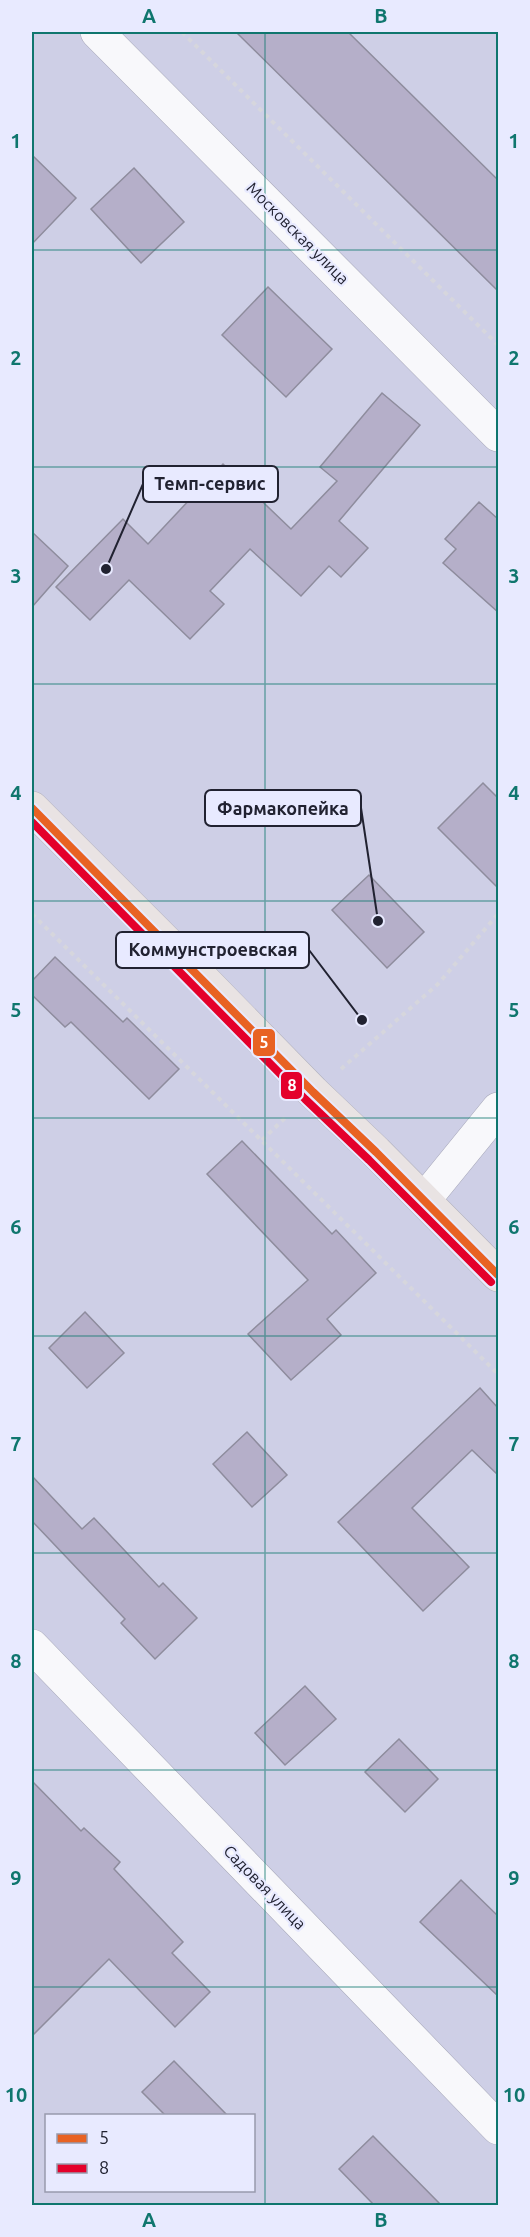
<svg xmlns="http://www.w3.org/2000/svg" width="530" height="2237" viewBox="0 0 530 2237" font-family="Ubuntu,sans-serif">
<rect width="100%" height="100%" fill="#cecfe6"/>
<g fill="#b5afc9" stroke="#8e8c9d" stroke-width="1.5">
<path d="M236 32H348L498 180V291Z"/>
<path d="M32 155 76 198 32 244Z"/>
<path d="M134 168 184 222 141 263 91 209Z"/>
<path d="M268 287 332 349 286 397 222 335Z"/>
<path d="M382 393 420 425 339 521 368 548 341 577 329 566 301 596 250 549 210 591 224 604 190 639 129 580 90 620 56 587 123 519 148 544 223 464 291 529 337 481 320 467Z"/>
<path d="M479 502 498 519V612L443 563 456 549 445 539Z"/>
<path d="M32 532 68 566 32 607Z"/>
<path d="M483 783 498 798V888L438 828Z"/>
<path d="M369 875 424 932 387 968 332 910Z"/>
<path d="M55 957 123 1022 127 1018 179 1069 149 1099 71 1022 65 1027 32 995V981Z"/>
<path d="M242 1141 332 1234 336 1230 376 1273 327 1319 341 1335 291 1380 248 1334 308 1280 207 1174Z"/>
<path d="M85 1312 124 1353 87 1388 49 1348Z"/>
<path d="M480 1388 498 1408V1475L472 1450 412 1508 469 1567 423 1611 338 1522Z"/>
<path d="M247 1432 287 1475 252 1507 213 1464Z"/>
<path d="M32 1476 82 1529 94 1518 159 1587 163 1583 197 1618 155 1659 121 1623 125 1619 32 1521Z"/>
<path d="M305 1686 336 1719 285 1765 255 1733Z"/>
<path d="M399 1739 438 1779 405 1812 365 1772Z"/>
<path d="M32 1781 81 1831 84 1828 120 1862 114 1869 183 1942 172 1953 210 1992 175 2027 109 1959 32 2036Z"/>
<path d="M461 1880 498 1916V1996L420 1922Z"/>
<path d="M174 2061 227 2115H165L142 2092Z"/>
<path d="M373 2136 441 2205H374L339 2169Z"/>
</g>
<g fill="none" stroke-linecap="round" stroke-linejoin="round">
<defs>
<g id="minor">
<path d="M97 32 498 435"/>
<path d="M424 1200 498 1109"/>
<path d="M32 1646 498 2128"/>
</g>
<path id="major" d="M32 808 182 958 313 1092 376 1152 498 1275"/>
</defs>
<use href="#minor" stroke="#a4a5b6" stroke-width="34"/>
<use href="#major" stroke="#b1b1bd" stroke-width="34"/>
<g stroke="#d6d6dd" stroke-width="4" stroke-dasharray="4.5 4.5" stroke-linecap="butt">
<path d="M182 32 498 345"/>
<path d="M32 914 498 1374"/>
<path d="M341 1069 438 984 498 914"/>
<path d="M262 1140 286 1117"/>
</g>
<use href="#minor" stroke="#f8f8fb" stroke-width="33"/>
<use href="#major" stroke="#e9e3e3" stroke-width="33"/>
<defs>
<path id="bus-1" d="M32 808 313 1092 376 1152 498 1275"/>
<path id="bus-2" d="M32 822 305 1099 369 1160 491 1282"/>
</defs>
<use href="#bus-1" stroke="#e8eaff" stroke-width="12"/>
<use href="#bus-2" stroke="#e8eaff" stroke-width="12"/>
<use href="#bus-1" stroke="#e86223" stroke-width="8"/>
<use href="#bus-2" stroke="#e4002b" stroke-width="8"/>
</g>
<path fill="none" stroke="#0f766e" stroke-width="1.5" stroke-opacity="0.55" d="M265 32V2206M32 250H498M32 467H498M32 684H498M32 901H498M32 1118H498M32 1336H498M32 1553H498M32 1770H498M32 1987H498"/>
<g text-anchor="middle" dominant-baseline="central" stroke-width="4.5" stroke-linejoin="round" paint-order="stroke">
<g font-size="16" fill="#212231" stroke="#e8eaff">
<text transform="translate(298 233) rotate(45)">Московская улица</text>
<text transform="translate(265 1887) rotate(46)">Садовая улица</text>
</g>
</g>
<path fill="none" stroke="#212231" stroke-width="2" d="M106 569L143 484M378 921L361 808M362 1020L309 950"/>
<g fill="#212231" stroke="#e8eaff" stroke-width="2">
<circle cx="106" cy="569" r="6"/>
<circle cx="378" cy="921" r="6"/>
<circle cx="362" cy="1020" r="6"/>
</g>
<g fill="#e8eaff" stroke="#212231" stroke-width="2">
<rect x="143" y="466" width="135" height="36" rx="6"/>
<rect x="205" y="790" width="156" height="36" rx="6"/>
<rect x="116" y="932" width="193" height="36" rx="6"/>
</g>
<g font-size="18" text-anchor="middle" font-weight="bold" fill="#212231">
<text x="210" y="490">Темп-сервис</text>
<text x="283" y="815">Фармакопейка</text>
<text x="213" y="956">Коммунстроевская</text>
</g>
<g stroke="#e8eaff" stroke-width="2">
<rect x="252" y="1028" width="24" height="29" rx="6" fill="#e86223"/>
<rect x="280" y="1071" width="23" height="29" rx="6" fill="#e4002b"/>
</g>
<g font-size="16" text-anchor="middle" font-weight="bold" fill="#fff">
<text x="264" y="1048">5</text>
<text x="292" y="1091">8</text>
</g>
<rect width="530" height="2237" fill="none" stroke="#e8eaff" stroke-width="66"/>
<rect x="45" y="2114" width="210" height="78" fill="#e8eaff" stroke="#989aad" stroke-width="1.5"/>
<rect x="57" y="2134" width="30" height="9" fill="#e86223" stroke="#989aad" stroke-width="1.5"/>
<text x="99" y="2144" font-size="18" fill="#212231">5</text>
<rect x="57" y="2164" width="30" height="9" fill="#e4002b" stroke="#989aad" stroke-width="1.5"/>
<text x="99" y="2174" font-size="18" fill="#212231">8</text>
<rect x="33" y="33" width="464" height="2171" fill="none" stroke="#0f766e" stroke-width="2"/>
<g font-size="20" text-anchor="middle" font-weight="bold" fill="#0f766e">
<text x="149" y="23">A</text>
<text x="381" y="23">B</text>
<text x="16" y="148">1</text>
<text x="514" y="148">1</text>
<text x="16" y="365">2</text>
<text x="514" y="365">2</text>
<text x="16" y="583">3</text>
<text x="514" y="583">3</text>
<text x="16" y="800">4</text>
<text x="514" y="800">4</text>
<text x="16" y="1017">5</text>
<text x="514" y="1017">5</text>
<text x="16" y="1234">6</text>
<text x="514" y="1234">6</text>
<text x="16" y="1451">7</text>
<text x="514" y="1451">7</text>
<text x="16" y="1668">8</text>
<text x="514" y="1668">8</text>
<text x="16" y="1885">9</text>
<text x="514" y="1885">9</text>
<text x="16" y="2102">10</text>
<text x="514" y="2102">10</text>
<text x="149" y="2227">A</text>
<text x="381" y="2227">B</text>
</g>
</svg>
